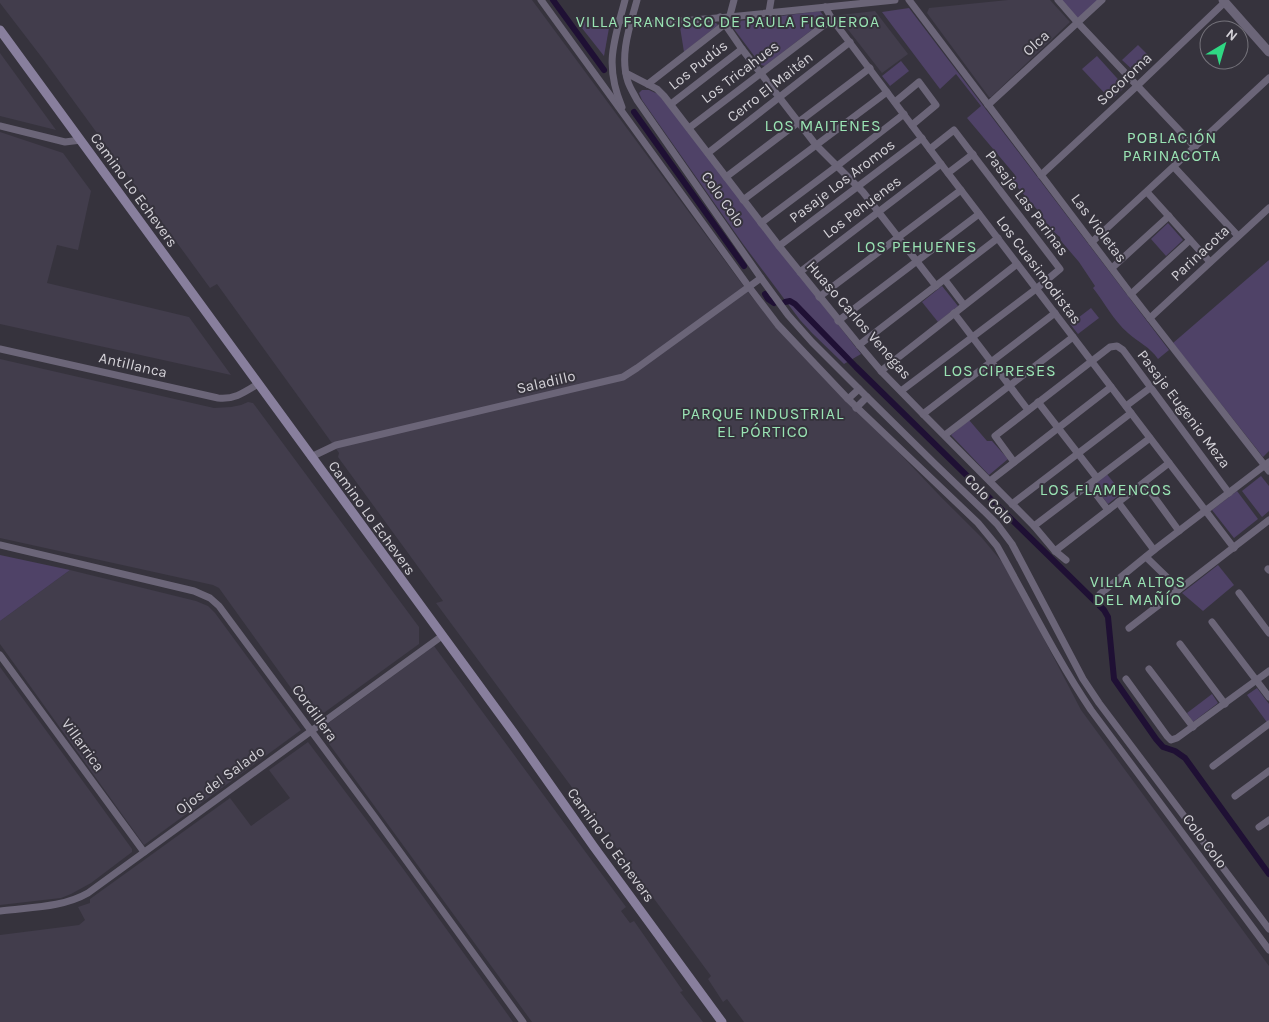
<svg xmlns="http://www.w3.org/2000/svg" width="1269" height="1022" viewBox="0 0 1269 1022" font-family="Karla,sans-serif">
<rect width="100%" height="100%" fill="#36333d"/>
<g fill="#423d4c">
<path d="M0 0H532L751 296 939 495 982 538 1007 568 1081 710 1269 966V1022H744L727 999 723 1002 708 979 711 976 436 603 443 601 338 457 339 453 324 432 217 284 210 288 43 59 0 3Z"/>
<path d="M1008 0H1050L1070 22 991 97H989L927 13 929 8Z"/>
<path d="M875 11 908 54 882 73 839 18 840 15Z"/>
<path d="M0 53 56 130 0 116Z"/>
<path d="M0 132 63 153 91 191 78 250 57 245 47 283 189 317 231 375 0 324Z"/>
<path d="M0 359 214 408 231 407 241 405 248 402 253 403 419 627V644L314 720 219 588 213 585 0 538Z"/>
<path d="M70 570 196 601 208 606 215 613 301 730 144 845 0 644V621Z"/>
<path d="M434 646 626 907 621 911 630 923 634 921 683 991 680 992 703 1022H532L319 730Z"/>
<path d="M0 667 132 849V852L91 883 71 894 61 898 0 905Z"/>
<path d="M308 742 404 870 513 1022H0V935L79 925 85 920 78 907 90 903V899L230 798 251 826 290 798 269 770Z"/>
</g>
<g fill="#4f4267">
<path d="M1059 0H1098L1077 20Z"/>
<path d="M909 8 1169 350 1158 359C1150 347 1138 342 1128 333 1113 320 1105 303 1093 288L1095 286 1079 262 1061 241 1060 237 1049 228 1041 214 1012 181 1015 175 967 118 981 106 956 74 940 89 882 12Z"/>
<path d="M820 11 826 19 765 66 761 65 731 25V22Z"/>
<path d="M574 18 609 28 604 56Z"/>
<path d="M716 23 718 25 684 52 680 27Z"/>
<path d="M1138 45 1152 59 1137 74 1122 60Z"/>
<path d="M1097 56 1125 87 1111 100 1082 69Z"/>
<path d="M901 61 909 71 890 86 882 76Z"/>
<path d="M642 90H649L660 95 861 354 844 364 812 333 800 320 743 244 642 100 639 93Z"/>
<path d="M1168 223 1183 240 1166 256 1151 239Z"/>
<path d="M1269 260V451L1263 457 1173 343Z"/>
<path d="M942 286 958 306 938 322 922 302Z"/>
<path d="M1091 308 1099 318 1078 334 1070 324Z"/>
<path d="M969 420 987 441H992L1008 459 989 475 951 435Z"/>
<path d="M1106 473 1122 493 1108 504 1092 484Z"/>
<path d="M1261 476 1269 486V511L1262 517 1242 491Z"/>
<path d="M1237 491 1258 519 1234 538 1212 510Z"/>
<path d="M0 555 70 570 0 621Z"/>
<path d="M1218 565 1234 585 1203 611 1182 593Z"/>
<path d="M1257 688 1269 704V725L1247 695Z"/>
<path d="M1212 694 1218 703 1193 722 1187 713Z"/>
</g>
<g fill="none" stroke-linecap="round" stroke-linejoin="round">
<g stroke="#1f1034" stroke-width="6">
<path d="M553 0 604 70"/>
<path d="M634 112 744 266"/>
<path d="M765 294 768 299 774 303"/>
<path d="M785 302 790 301 795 304 856 367 1104 610 1108 617 1114 679 1156 739 1163 747 1175 751 1185 758 1269 874"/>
</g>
<g stroke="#6b6578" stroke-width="7">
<path d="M541 0 749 287 778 325 848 399 978 523 997 546C1028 601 1056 658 1091 710L1269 950"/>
<path d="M637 0C630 26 619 55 628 82 630 88 634 94 637 100L761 278 788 315 812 342 864 394 935 464 986 513 997 524 1012 544 1083 679 1099 703 1269 929"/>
<path d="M909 0 1131 294 1269 471"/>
<path d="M1058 0 1078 23 1195 147"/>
<path d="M825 7 832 19 941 164 1234 548"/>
<path d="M769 12 771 0"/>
<path d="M720 17 742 49 816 145 863 192 936 286"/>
<path d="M620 19 633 24H644L729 17 895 0"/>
<path d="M729 19 734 0"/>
<path d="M626 73 657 89 664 96 779 246 859 345 881 371 923 414 1034 526 1055 551 1066 560"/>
<path d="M648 84 725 24"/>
<path d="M895 102 919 82 936 105 912 125"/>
<path d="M671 104 742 49"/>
<path d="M988 105 1102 0"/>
<path d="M622 107C604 64 614 42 625 0"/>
<path d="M0 126 65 142 81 140"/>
<path d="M689 128 832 19"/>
<path d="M708 153 850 42"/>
<path d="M1174 167 1238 236"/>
<path d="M948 173 973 154"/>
<path d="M1041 175 1137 86 1225 2"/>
<path d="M726 177 870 68"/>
<path d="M1147 192 1210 262"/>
<path d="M743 200 887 92"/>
<path d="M761 223 837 166 904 114"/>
<path d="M1092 242 1269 78"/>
<path d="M779 246 922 138"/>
<path d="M1112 268 1169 216"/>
<path d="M800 272 941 164"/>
<path d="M945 280 964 305"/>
<path d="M1131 294 1190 240"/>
<path d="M819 297 961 190"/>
<path d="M954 313 1028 410"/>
<path d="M1150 318 1269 208"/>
<path d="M838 321 979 214"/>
<path d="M859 345 998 238"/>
<path d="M0 349 218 398C234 400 245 392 258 384"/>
<path d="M881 371 1017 264"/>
<path d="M901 391 1036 289 1060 269 954 130 930 149"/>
<path d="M848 399 859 389"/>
<path d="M1038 402 1097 478"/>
<path d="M1126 406 1150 388"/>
<path d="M856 408 867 397"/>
<path d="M923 414 1055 313"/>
<path d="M945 435 1073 337"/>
<path d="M311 457 336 445 623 377 637 368 761 278"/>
<path d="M1014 462 995 436 1110 347 1117 346 1123 350 1229 493"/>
<path d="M990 481 1111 387"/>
<path d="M1144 483 1179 531"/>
<path d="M1089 485 1108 510"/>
<path d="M1118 502 1154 550"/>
<path d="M1012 504 1131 413"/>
<path d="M1034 526 1150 438"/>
<path d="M0 545 194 591 210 598 219 606 374 816 523 1022"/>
<path d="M1055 551 1169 463"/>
<path d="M1146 557 1179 589"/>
<path d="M1268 569 1269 570"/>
<path d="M1239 593 1269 633"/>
<path d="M1100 594 1154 550 1269 462"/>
<path d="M1212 622 1269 697"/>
<path d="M1129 628 1269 520"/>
<path d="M1180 644 1225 704"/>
<path d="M0 655 144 852"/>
<path d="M1149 669 1193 727"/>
<path d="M1126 679 1167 736 1171 740 1177 738 1269 671"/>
<path d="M1213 766 1269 724"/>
<path d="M1235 796 1269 771"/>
<path d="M1259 827 1269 820"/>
<path d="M0 911C29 907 62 908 88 893L442 636"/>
</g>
<path stroke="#6b6578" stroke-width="9" d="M1223 0 1269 52"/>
<path stroke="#887f9d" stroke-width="9" d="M0 30 513 732 594 847 722 1022"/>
</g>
<g text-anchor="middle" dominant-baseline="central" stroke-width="4" stroke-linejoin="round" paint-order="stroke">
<g font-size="15" fill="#d4d2d8" stroke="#36333d">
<text transform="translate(1036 43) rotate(-42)">Olca</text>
<text transform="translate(698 65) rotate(-38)">Los Pudús</text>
<text transform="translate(740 72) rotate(-37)">Los Tricahues</text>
<text transform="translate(1124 79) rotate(-43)">Socoroma</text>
<text transform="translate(770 87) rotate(-38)">Cerro El Maitén</text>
<text transform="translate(842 181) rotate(-37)">Pasaje Los Aromos</text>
<text transform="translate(134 190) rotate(54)">Camino Lo Echevers</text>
<text transform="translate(723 199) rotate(55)">Colo Colo</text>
<text transform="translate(1027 203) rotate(53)">Pasaje Las Parinas</text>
<text transform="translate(862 207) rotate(-37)">Los Pehuenes</text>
<text transform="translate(1099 228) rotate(53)">Las Violetas</text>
<text transform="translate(1200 253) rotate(-43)">Parinacota</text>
<text transform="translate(1039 270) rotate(53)">Los Cuasimodistas</text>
<text transform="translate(859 320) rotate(49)">Huaso Carlos Venegas</text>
<text transform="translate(133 365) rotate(13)">Antillanca</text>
<text transform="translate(546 382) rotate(-13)">Saladillo</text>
<text transform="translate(1184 409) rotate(53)">Pasaje Eugenio Meza</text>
<text transform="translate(989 499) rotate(46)">Colo Colo</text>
<text transform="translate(372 518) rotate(54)">Camino Lo Echevers</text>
<text transform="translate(315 713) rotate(54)">Cordillera</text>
<text transform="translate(83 745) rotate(54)">Villarrica</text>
<text transform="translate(220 780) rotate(-36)">Ojos del Salado</text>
<text transform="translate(1205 841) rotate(53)">Colo Colo</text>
<text transform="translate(611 845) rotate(54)">Camino Lo Echevers</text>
</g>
<g font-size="16" letter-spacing="1" fill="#9ae4b4" stroke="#36333d">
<text x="728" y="21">VILLA FRANCISCO DE PAULA FIGUEROA</text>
<text x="823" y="125">LOS MAITENES</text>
<text x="1172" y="137">POBLACIÓN<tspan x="1172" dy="18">PARINACOTA</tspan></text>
<text x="917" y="246">LOS PEHUENES</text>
<text x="1000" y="370">LOS CIPRESES</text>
<text x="763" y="413">PARQUE INDUSTRIAL<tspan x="763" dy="18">EL PÓRTICO</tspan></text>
<text x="1106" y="489">LOS FLAMENCOS</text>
<text x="1138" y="581">VILLA ALTOS<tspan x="1138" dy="18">DEL MAÑÍO</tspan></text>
</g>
</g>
<g transform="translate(1224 45) rotate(38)"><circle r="24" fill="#36333d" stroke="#75737b"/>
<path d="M0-4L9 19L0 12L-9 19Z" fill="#2fd883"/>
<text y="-8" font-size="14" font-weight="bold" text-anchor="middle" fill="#d4d2d8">N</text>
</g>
</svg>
